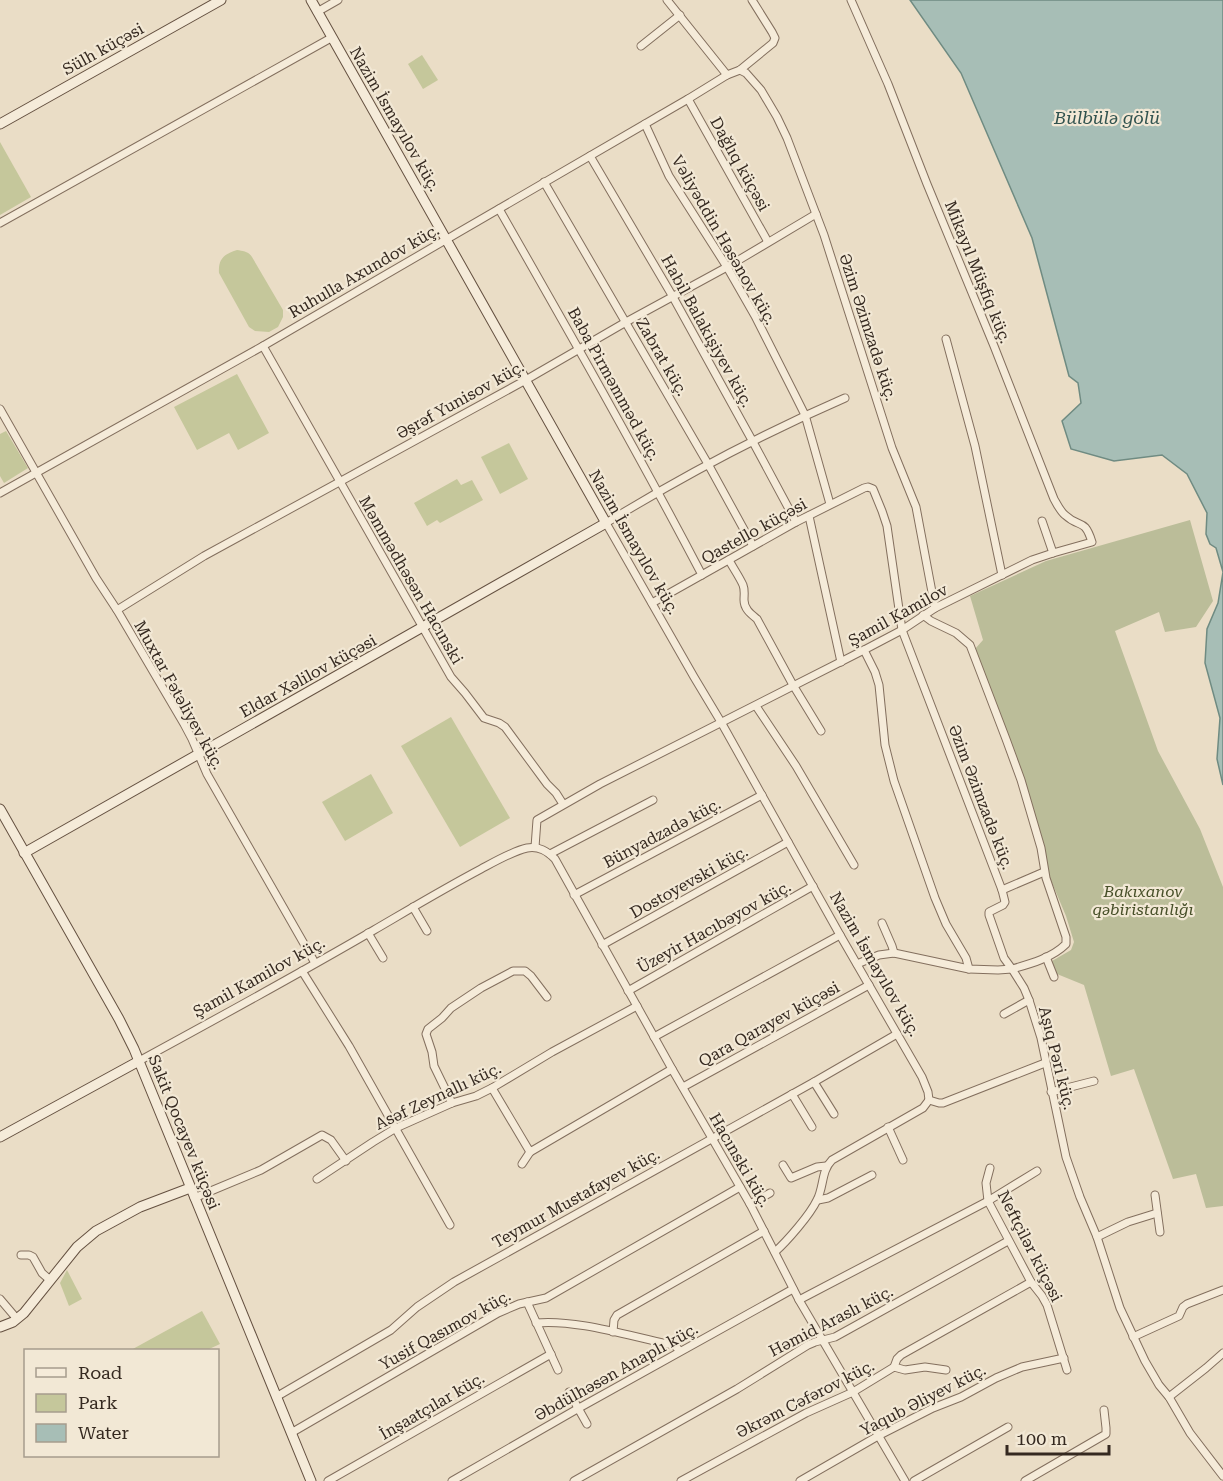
<svg xmlns="http://www.w3.org/2000/svg" width="1223" height="1481" viewBox="0 0 1223 1481" font-family="'Roboto Serif',serif">
<rect width="100%" height="100%" fill="#eaddc6"/>
<g fill="#c5c79b">
<path d="M422 55 438 80 423 89 408 64Z"/>
<path d="M0 142 31 197 0 215Z"/>
<path d="M237 250C243 251 248 251 252 257L283 310V317L278 327 269 332 255 331 249 327 219 273C218 259 224 254 237 250Z"/>
<path d="M237 374 269 433 238 450 229 433 197 450 174 407Z"/>
<path d="M6 431 28 468 4 483 0 476V434Z"/>
<path d="M509 443 528 479 500 494 481 457Z"/>
<path d="M457 479 461 485 472 480 483 500 440 523 437 520 427 526 414 503Z"/>
<path d="M451 717 510 818 460 847 401 746Z"/>
<path d="M371 774 393 813 345 841 322 802Z"/>
<path d="M67 1270 82 1299 69 1306 60 1283Z"/>
<path d="M202 1311 220 1344 207 1350H131Z"/>
</g>
<path fill="#bbbd99" d="M1190 520 1213 601 1196 627 1165 632 1159 612 1115 631 1158 751 1200 829 1223 887V1206L1206 1208 1196 1174 1173 1179 1134 1069 1111 1076 1084 985 1057 974 1052 961 1071 950 1074 942 1066 916 1047 871 1044 847 1019 766 975 649 983 640 970 596 1046 561Z"/>
<path fill="#a7beb6" stroke="#6f8b82" stroke-width="1.5" d="M910 0H1223V785L1217 759 1220 718 1205 663 1207 629 1218 603 1223 572 1216 548 1210 544 1206 534 1207 513 1187 474 1162 455 1114 461 1071 449 1062 421 1081 403 1078 383 1069 376 1032 238 961 73Z"/>
<g fill="none" stroke-linecap="round" stroke-linejoin="round">
<defs>
<g id="street">
<path d="M667 0 727 75"/>
<path d="M317 12 338 0"/>
<path d="M641 46 680 15"/>
<path d="M740 70 746 73 761 90 777 117 787 138 824 235 892 448 916 507 935 608"/>
<path d="M688 99 768 242"/>
<path d="M645 124 669 176 727 267 755 316 794 393 805 415 830 504"/>
<path d="M590 156 673 297 753 442 796 522"/>
<path d="M544 182 708 464 753 546"/>
<path d="M499 209C568 330 637 451 702 575"/>
<path d="M0 223 331 38"/>
<path d="M946 339 975 446 1002 575"/>
<path d="M263 346 451 677 465 693 484 718 499 723 505 727 547 784 556 793 563 804"/>
<path d="M845 398C762 434 683 476 606 523L694 677 721 722 840 935 922 1077 928 1092 929 1100"/>
<path d="M0 409 96 578 117 610 184 724 192 739 207 774 315 963"/>
<path d="M0 493 263 346 688 99 727 75 740 70 773 43 775 38 772 32 752 0"/>
<path d="M809 516 841 662"/>
<path d="M1042 521 1053 553"/>
<path d="M729 560C733 568 739 576 743 585 745 590 744 594 744 600 744 609 751 614 757 619L793 685 821 731"/>
<path d="M652 603 796 522 864 488 868 487 873 489 882 511 887 526 902 630 1002 890 1005 902 1003 905 989 912V915L1004 958 1012 969"/>
<path d="M117 610 204 556 524 381 626 322 727 267 816 214"/>
<path d="M923 615 931 621 956 633 970 645 1006 739 1021 780 1041 848 1046 878 1066 937V944C1052 958 1030 964 1012 969L1024 988 1029 1000 1041 1038 1066 1157 1080 1197 1097 1237 1120 1308 1145 1361 1159 1385 1169 1397 1190 1433 1223 1476"/>
<path d="M864 650 875 672 879 685 885 745 894 781 935 898 946 924 966 958 969 969"/>
<path d="M756 706 796 766 854 865"/>
<path d="M535 847 537 820 600 784 864 650 902 630 935 608 1032 560 1053 553 1092 542C1084 517 1080 529 1065 515 1060 511 1057 504 1054 499L994 346 927 184 888 84 851 0"/>
<path d="M550 854 653 800"/>
<path d="M1002 890 1044 872"/>
<path d="M574 895 762 795"/>
<path d="M413 907 427 931"/>
<path d="M882 923 892 946 894 953"/>
<path d="M368 933 383 958"/>
<path d="M602 945 788 842"/>
<path d="M1046 957 1054 977"/>
<path d="M857 964 879 955 894 953 969 969 998 970 1012 969"/>
<path d="M302 971 349 1046 450 1225"/>
<path d="M628 991 813 886"/>
<path d="M1004 1014 1029 1000"/>
<path d="M654 1037 840 935"/>
<path d="M139 1061C218 1018 297 975 374 930 410 909 445 888 481 869 494 862 513 851 527 848 539 846 547 851 555 859L672 1069 750 1204 799 1300 905 1481"/>
<path d="M814 1082 834 1114"/>
<path d="M683 1087 869 985"/>
<path d="M492 1088 530 1152 672 1069"/>
<path d="M1051 1092 1094 1081"/>
<path d="M792 1094 812 1127"/>
<path d="M929 1100 939 1103H943L1045 1063"/>
<path d="M452 1103 434 1066 432 1052 426 1034 428 1029 442 1018 451 1008 481 988 513 971H525L531 976 547 997"/>
<path d="M888 1127 903 1160"/>
<path d="M522 1164 530 1152"/>
<path d="M783 1165 791 1178 817 1167 826 1166"/>
<path d="M990 1168 986 1183 988 1201 1031 1282 1042 1296 1047 1305 1067 1370"/>
<path d="M317 1179 373 1142 396 1128 452 1103 476 1096 492 1088 552 1052 637 1006"/>
<path d="M1155 1195 1160 1232"/>
<path d="M194 1198 261 1170 322 1135 331 1140 346 1161"/>
<path d="M818 1200 828 1198 872 1175"/>
<path d="M750 1204 770 1193"/>
<path d="M1097 1237 1128 1222 1157 1213"/>
<path d="M775 1252C787 1241 810 1215 817 1200 824 1187 821 1171 832 1160L923 1108 929 1100"/>
<path d="M21 1255H29L33 1257 42 1273 50 1280"/>
<path d="M0 1299 17 1319"/>
<path d="M799 1300 988 1201 1037 1171"/>
<path d="M527 1302 558 1370"/>
<path d="M536 1323C575 1319 629 1336 668 1344L675 1346 680 1351"/>
<path d="M613 1332 614 1320 617 1315 764 1231"/>
<path d="M1133 1337 1179 1316 1183 1307 1187 1304 1223 1290"/>
<path d="M894 1367 905 1370 925 1367 946 1370"/>
<path d="M569 1392 587 1424"/>
<path d="M276 1397 391 1330 417 1307 454 1282 814 1082 897 1034"/>
<path d="M1169 1397 1206 1368 1223 1353"/>
<path d="M291 1433 498 1313 519 1304 546 1298 740 1187"/>
<path d="M328 1481 551 1354"/>
<path d="M452 1481 579 1408 793 1289"/>
<path d="M574 1481 737 1389 808 1345 815 1342 835 1337 1008 1241"/>
<path d="M681 1481 806 1413 853 1392 894 1367 897 1359 901 1355 1031 1282"/>
<path d="M800 1481 878 1436 933 1408 961 1397 996 1378 1022 1367 1064 1358"/>
<path d="M914 1481 1008 1427"/>
<path d="M1025 1481 1106 1434V1428L1104 1410"/>
</g>
<g id="secondary">
<path d="M0 124 221 0"/>
<path d="M0 809 119 1019 134 1049 311 1481"/>
<path d="M24 853 606 523 311 0"/>
<path d="M0 1137 139 1061"/>
<path d="M0 1327 13 1322 24 1313 77 1247 96 1231 140 1207 190 1188"/>
</g>
</defs>
<use href="#street" stroke="#836f5e" stroke-width="9"/>
<use href="#secondary" stroke="#655141" stroke-width="11"/>
<use href="#street" stroke="#f5ebd9" stroke-width="7"/>
<use href="#secondary" stroke="#f5ebd9" stroke-width="9"/>
</g>
<g text-anchor="middle" dominant-baseline="central" stroke-width="4.5" stroke-linejoin="round" paint-order="stroke">
<g font-size="16" fill="#352920" stroke="#f2e8d5">
<text transform="translate(103 49) rotate(-29)">Sülh küçəsi</text>
<text transform="translate(395 119) rotate(60)">Nazim İsmayılov küç.</text>
<text transform="translate(740 164) rotate(61)">Dağlıq küçəsi</text>
<text transform="translate(724 240) rotate(60)">Vəliyəddin Həsənov küç.</text>
<text transform="translate(364 271) rotate(-30)">Ruhulla Axundov küç.</text>
<text transform="translate(978 272) rotate(68)">Mikayıl Müşfiq küç.</text>
<text transform="translate(868 327) rotate(72)">Əzim Əzimzadə küç.</text>
<text transform="translate(707 331) rotate(61)">Habil Balakişiyev küç.</text>
<text transform="translate(662 357) rotate(60)">Zabrat küç.</text>
<text transform="translate(614 384) rotate(61)">Baba Pirməmməd küç.</text>
<text transform="translate(460 400) rotate(-29)">Əşrəf Yunisov küç.</text>
<text transform="translate(754 531) rotate(-29)">Qastello küçəsi</text>
<text transform="translate(634 542) rotate(60)">Nazim İsmayılov küç.</text>
<text transform="translate(411 580) rotate(60)">Məmmədhəsən Hacınski</text>
<text transform="translate(898 615) rotate(-29)">Şamil Kamilov</text>
<text transform="translate(308 676) rotate(-29)">Eldar Xəlilov küçəsi</text>
<text transform="translate(179 695) rotate(61)">Muxtar Fətəliyev küç.</text>
<text transform="translate(981 797) rotate(69)">Əzim Əzimzadə küç.</text>
<text transform="translate(662 833) rotate(-28)">Bünyadzadə küç.</text>
<text transform="translate(689 882) rotate(-29)">Dostoyevski küç.</text>
<text transform="translate(714 927) rotate(-29)">Üzeyir Hacıbəyov küç.</text>
<text transform="translate(875 964) rotate(60)">Nazim İsmayılov küç.</text>
<text transform="translate(259 977) rotate(-29)">Şamil Kamilov küç.</text>
<text transform="translate(769 1024) rotate(-29)">Qara Qarayev küçəsi</text>
<text transform="translate(1057 1058) rotate(76)">Aşıq Pəri küç.</text>
<text transform="translate(438 1096) rotate(-25)">Asəf Zeynallı küç.</text>
<text transform="translate(184 1132) rotate(68)">Sakit Qocayev küçəsi</text>
<text transform="translate(740 1160) rotate(60)">Hacınski küç.</text>
<text transform="translate(576 1198) rotate(-29)">Teymur Mustafayev küç.</text>
<text transform="translate(1030 1246) rotate(63)">Neftçilər küçəsi</text>
<text transform="translate(831 1321) rotate(-27)">Həmid Araslı küç.</text>
<text transform="translate(445 1330) rotate(-29)">Yusif Qasımov küç.</text>
<text transform="translate(616 1372) rotate(-29)">Əbdülhəsən Anaplı küç.</text>
<text transform="translate(805 1399) rotate(-27)">Əkrəm Cəfərov küç.</text>
<text transform="translate(923 1400) rotate(-27)">Yaqub Əliyev küç.</text>
<text transform="translate(432 1406) rotate(-30)">İnşaatçılar küç.</text>
</g>
<g font-size="16" font-style="italic" fill="#485029" stroke="#f2e8d5">
<text x="1143" y="891">Bakıxanov<tspan x="1143" dy="18">qəbiristanlığı</tspan></text>
</g>
<g font-size="18" font-style="italic" fill="#31534f" stroke="#f2e8d5">
<text x="1107" y="117">Bülbülə gölü</text>
</g>
</g>
<rect x="24" y="1349" width="195" height="108" fill="#f2e8d5" stroke="#a69c8d" stroke-width="1.5"/>
<rect x="36" y="1368" width="30" height="9" fill="#f5ebd9" stroke="#a69c8d" stroke-width="1.5"/>
<text x="78" y="1379" font-size="18" fill="#352920">Road</text>
<rect x="36" y="1394" width="30" height="18" fill="#c5c79b" stroke="#a69c8d" stroke-width="1.5"/>
<text x="78" y="1409" font-size="18" fill="#352920">Park</text>
<rect x="36" y="1424" width="30" height="18" fill="#a7beb6" stroke="#a69c8d" stroke-width="1.5"/>
<text x="78" y="1439" font-size="18" fill="#352920">Water</text>
<path d="M1007 1445v9h102v-9" fill="none" stroke="#352920" stroke-width="3"/>
<text x="1016" y="1445" font-size="18" fill="#352920" stroke="#f2e8d5" stroke-width="4.5" paint-order="stroke">100 m</text>
</svg>
